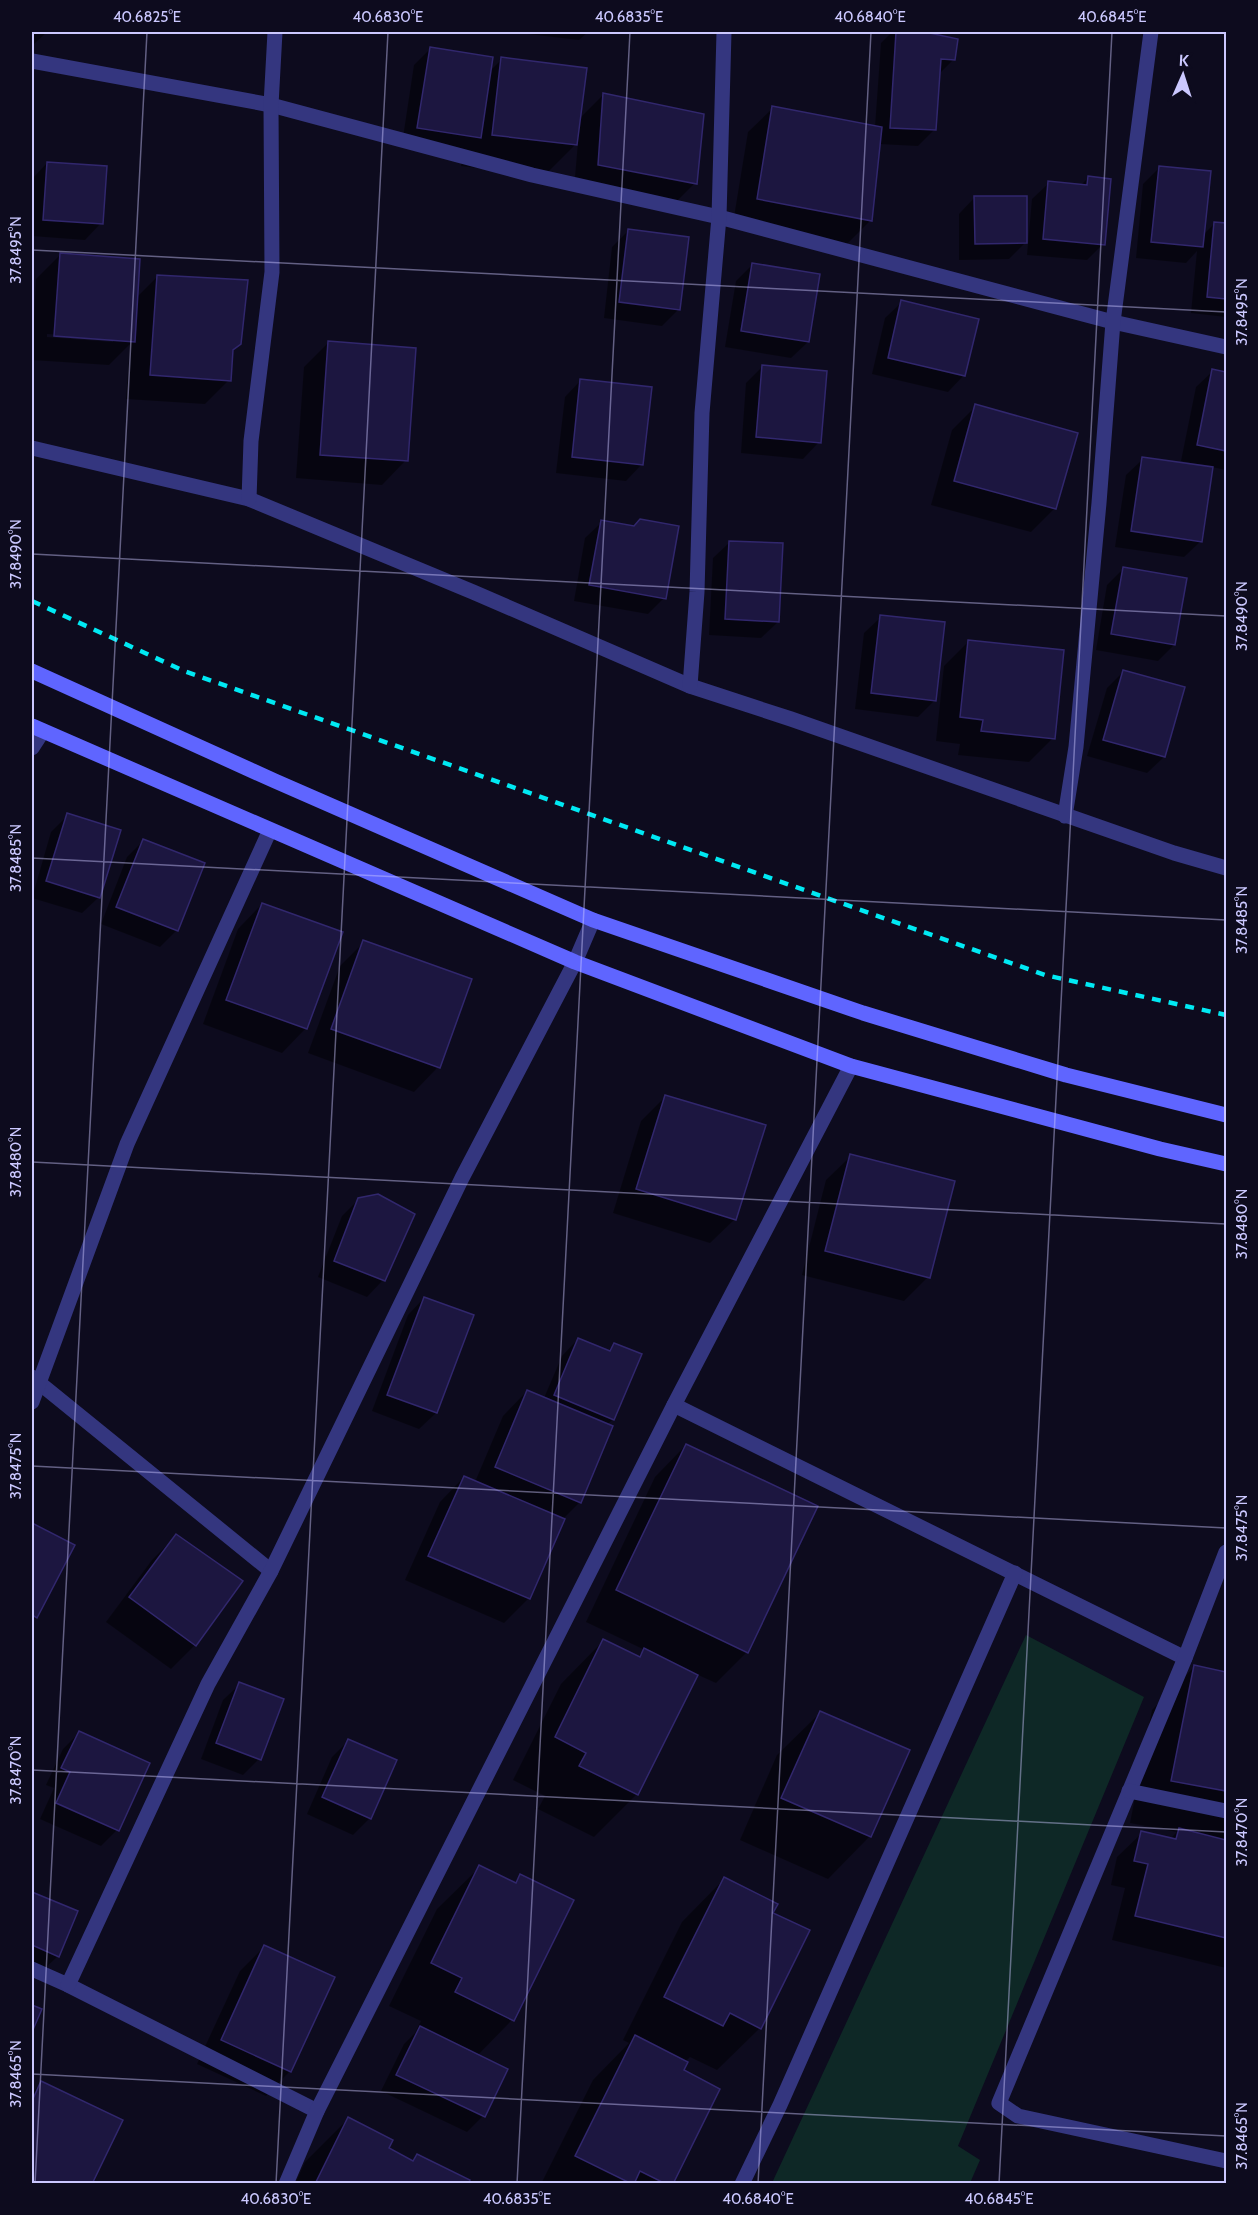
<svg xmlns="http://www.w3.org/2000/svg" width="1258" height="2215" viewBox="0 0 1258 2215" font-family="Cabin,sans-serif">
<rect width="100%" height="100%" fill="#0d0b1e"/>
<path fill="#0e2826" d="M1026 1635 1144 1697 958 2146 980 2160 970 2183H772Z"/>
<g fill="#0007" fill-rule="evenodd">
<path d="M32 32H47L34 44H32Z"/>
<path d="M511 32H588L579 40Z"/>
<path d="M892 32H919L956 40 954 59 939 74 935 129 918 146 879 144 871 220 847 244 733 223 748 132 773 108 875 127 881 43Z"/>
<path d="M430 49 490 71 502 59 579 119 604 94 695 183 671 207 574 189 578 142 544 176 461 166 463 153 402 144 414 65Z"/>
<path d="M47 163 101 223 85 240 32 236V179Z"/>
<path d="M1159 168 1203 235 1215 223 1226 224V317L1191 313 1197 251 1186 263 1136 258 1143 184Z"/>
<path d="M1088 178 1103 244 1087 260 1027 255 1032 199 1049 183 1080 186Z"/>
<path d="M975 197 1026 242 1009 259 959 260V214Z"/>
<path d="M628 231 679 309 662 326 604 318 612 247Z"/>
<path d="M60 255 136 298 157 277 240 343 232 352 229 380 205 404 126 399 130 344 109 365 32 360 36 279ZM47 334 113 339V342L47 337Z"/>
<path d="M752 265 808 342 791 358 725 347 736 281Z"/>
<path d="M902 302 964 375 948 392 872 374 885 318Z"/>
<path d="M328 343 406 460 382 485 296 478 304 367Z"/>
<path d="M763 366 819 442 803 459 741 453 746 383Z"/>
<path d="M1213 371 1226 374V470L1212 467 1201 541 1184 557 1115 547 1126 475 1143 459 1194 466 1195 464 1181 461 1196 387Z"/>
<path d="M581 380 642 464 626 481 556 473 565 397Z"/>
<path d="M976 406 1055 508 1031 532 931 505 952 430Z"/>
<path d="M602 522 664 598 648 614 574 601 585 538Z"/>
<path d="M730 542 778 622 761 638 709 635 713 558Z"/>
<path d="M1124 568 1174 645 1158 661 1096 650 1107 585Z"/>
<path d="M881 617 935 700 918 717 855 709 864 633Z"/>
<path d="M968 642 1053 738 1029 762 958 755 960 744 936 741 944 666Z"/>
<path d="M1123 672 1164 757 1147 773 1087 756 1107 688Z"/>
<path d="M68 815 99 897 82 913 32 898 51 832Z"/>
<path d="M143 841 177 930 160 947 101 924 127 857Z"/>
<path d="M262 904 306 1028 282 1053 203 1024 238 929Z"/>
<path d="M364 942 470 980 438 1067 414 1092 308 1053 340 966Z"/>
<path d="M665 1097 735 1219 710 1243 613 1213 641 1121Z"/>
<path d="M851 1156 928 1277 904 1301 802 1275 826 1180Z"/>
<path d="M358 1200 383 1280 367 1297 318 1277 342 1216Z"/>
<path d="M424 1298 472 1316 436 1413 419 1429 372 1411 408 1315Z"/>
<path d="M578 1339 607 1352 615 1344 613 1419 607 1425 580 1502 563 1519 528 1599 504 1623 405 1580 440 1502 464 1477 475 1482 503 1416 527 1391 544 1398 562 1356Z"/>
<path d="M686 1445 747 1652 716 1683 696 1674 637 1794 594 1837 538 1809 545 1796 513 1780 561 1684 603 1641 637 1657 645 1650 586 1622 655 1477Z"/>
<path d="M32 1524 73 1545 36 1617 32 1622Z"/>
<path d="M176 1536 195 1645 171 1669 106 1622 152 1560Z"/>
<path d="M1194 1667 1226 1673V1968L1112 1940 1125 1888 1111 1885 1117 1857 1142 1833 1170 1839 1177 1832 1130 1823 1152 1710Z"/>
<path d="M240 1684 259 1759 243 1775 201 1759 223 1700Z"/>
<path d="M820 1713 870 1836 828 1879 740 1840 777 1755Z"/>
<path d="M79 1733 117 1830 101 1846 40 1819 54 1788 46 1785 63 1749Z"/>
<path d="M348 1741 370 1818 353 1835 307 1814 332 1757Z"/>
<path d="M480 1867 513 1884 521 1876 572 1901 512 2020 477 2056 483 2116 467 2132 381 2091 404 2044 415 2033 421 2021 389 2006 437 1909Z"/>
<path d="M724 1879 771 1913 760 2028 717 2070 690 2057 685 2062 682 2071 671 2184H541L593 2080 629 2043 623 2040 682 1922Z"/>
<path d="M32 1893 76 1912 58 1956 41 1972 32 1968Z"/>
<path d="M264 1947 290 2071 266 2096 197 2064 240 1971Z"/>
<path d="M41 2083 91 2184H32V2093Z"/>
<path d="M348 2119 387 2149 412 2162 417 2156 467 2184H295L305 2162Z"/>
</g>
<g fill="#1c1640" stroke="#31276d" stroke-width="1.5">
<path d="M896 32H925L958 39 955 60 941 59 936 130 890 128Z"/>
<path d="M430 47 493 57 481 138 417 128Z"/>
<path d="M501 57 587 68 577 145 492 135Z"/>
<path d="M603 93 704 114 697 184 598 165Z"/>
<path d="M772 106 882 127 872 221 757 199Z"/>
<path d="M47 162 107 166 103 224 43 220Z"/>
<path d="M1159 166 1211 171 1203 247 1151 242Z"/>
<path d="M1088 176 1111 179 1105 245 1043 239 1048 181 1087 185Z"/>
<path d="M974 196H1027V243L975 244Z"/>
<path d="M1214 222 1226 223V299L1207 297Z"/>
<path d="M628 229 689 237 680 310 619 302Z"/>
<path d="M60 253 140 259 135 342 54 336Z"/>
<path d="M752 263 820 274 809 342 741 331Z"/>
<path d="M157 275 248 280 241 344 233 350 231 381 150 375Z"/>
<path d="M901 300 979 319 965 376 888 358Z"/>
<path d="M328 341 416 348 408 461 320 455Z"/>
<path d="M762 365 827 371 821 443 756 437Z"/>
<path d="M1212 369 1226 372V451L1197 445Z"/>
<path d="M580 379 652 387 643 465 572 457Z"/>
<path d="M975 404 1078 433 1056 509 954 481Z"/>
<path d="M1142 457 1213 467 1202 542 1131 531Z"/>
<path d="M640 519 679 526 666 599 589 585 601 520 634 526Z"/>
<path d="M729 541 783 543 779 622 725 619Z"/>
<path d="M1123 567 1187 578 1175 645 1111 634Z"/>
<path d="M880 615 945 622 936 701 871 693Z"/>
<path d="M968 640 1064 650 1055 739 981 731 983 720 960 717Z"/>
<path d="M1123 670 1185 687 1165 757 1103 740Z"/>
<path d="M67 813 121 830 100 898 46 881Z"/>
<path d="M143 839 205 863 178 931 116 907Z"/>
<path d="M262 903 343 932 307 1029 226 1000Z"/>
<path d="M363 940 472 979 440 1068 331 1029Z"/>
<path d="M665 1095 766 1125 736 1220 636 1189Z"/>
<path d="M850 1154 955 1181 930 1278 825 1251Z"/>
<path d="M378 1194 415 1214 385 1281 334 1261 358 1198Z"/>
<path d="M424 1297 474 1315 437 1413 387 1395Z"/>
<path d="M578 1338 610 1351 614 1343 642 1354 614 1420 554 1395Z"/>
<path d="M527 1390 613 1426 581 1503 495 1467Z"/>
<path d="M686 1444 818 1506 748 1653 616 1590Z"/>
<path d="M464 1476 565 1519 530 1599 428 1556Z"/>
<path d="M32 1523 75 1545 37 1618 32 1615Z"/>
<path d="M176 1534 243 1581 196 1646 129 1597Z"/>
<path d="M603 1639 640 1657 644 1648 698 1675 638 1795 579 1766 586 1753 555 1737Z"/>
<path d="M1194 1665 1226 1672V1791L1171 1781Z"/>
<path d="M239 1682 284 1699 261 1760 216 1743Z"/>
<path d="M820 1711 910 1750 871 1837 781 1798Z"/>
<path d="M79 1731 150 1763 119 1831 56 1803 70 1772 61 1768Z"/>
<path d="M348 1739 397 1760 371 1819 322 1797Z"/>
<path d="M1179 1828 1226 1840V1938L1135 1916 1148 1864 1134 1861 1141 1831 1176 1839Z"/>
<path d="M479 1865 516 1883 520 1874 574 1900 514 2021 455 1992 462 1978 431 1963Z"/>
<path d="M724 1877 778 1904 773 1913 810 1930 761 2029 730 2013 723 2026 664 1997Z"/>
<path d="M32 1892 78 1911 59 1957 32 1945Z"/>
<path d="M264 1945 335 1977 291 2072 221 2040Z"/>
<path d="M32 2005 42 2009 32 2032Z"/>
<path d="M420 2026 508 2069 485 2117 396 2075Z"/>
<path d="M635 2035 688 2062 684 2070 720 2089 673 2184H666L640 2171 634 2184H632L575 2156Z"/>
<path d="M41 2081 123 2120 92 2184H32V2101Z"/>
<path d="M348 2117 393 2140 389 2148 413 2161 417 2154 470 2180 468 2184H315Z"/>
</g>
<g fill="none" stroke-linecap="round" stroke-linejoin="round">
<g stroke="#34367f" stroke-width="15">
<path d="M32 61 271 105 532 175 719 217 1113 322 1226 347"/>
<path d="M32 448 249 499 473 592 690 686 791 719 1174 853 1226 868"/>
<path d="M249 499 251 441 272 272 271 105 275 32"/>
<path d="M690 686 697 592 702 413 719 217 724 32"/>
<path d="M32 748 43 731"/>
<path d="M1065 816 1076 747 1099 503 1113 322 1151 32"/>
<path d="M32 1377 271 1571"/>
<path d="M32 1402 127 1144 270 830"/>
<path d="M674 1405 1185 1658"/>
<path d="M1226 1552 1185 1658 999 2103 1018 2116 1226 2161"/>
<path d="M1129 1791 1226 1811"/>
<path d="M32 1969 68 1985 317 2111"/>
<path d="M68 1985 208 1684 271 1571 462 1178 575 962 593 920"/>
<path d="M286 2184 317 2111 674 1405 851 1066"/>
<path d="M742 2184 780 2105 1015 1573"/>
</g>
<g stroke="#5f65ff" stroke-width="15">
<path d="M32 671 275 781 593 920 863 1013 1066 1075 1226 1115"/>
<path d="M32 726 575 962 851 1066 1160 1149 1226 1164"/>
</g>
<path stroke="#00e9f3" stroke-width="4.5" stroke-dasharray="9 8" stroke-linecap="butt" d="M32 601 184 671 1045 975 1226 1015"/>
</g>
<path fill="none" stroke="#cbc8ff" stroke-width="1.5" stroke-opacity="0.45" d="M32 250 1226 312M32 554 1226 616M32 858 1226 920M32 1162 1226 1224M32 1466 1226 1528M32 1770 1226 1832M32 2074 1226 2136M35 2184 147 32M276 2184 388 32M517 2184 630 32M758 2184 871 32M999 2184 1112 32"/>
<rect width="1258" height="2215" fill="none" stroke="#0d0b1e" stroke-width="66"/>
<g transform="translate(1183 75) rotate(3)" stroke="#0d0b1e" stroke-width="4.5" paint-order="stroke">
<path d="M0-4.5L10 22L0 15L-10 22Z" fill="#cbc8ff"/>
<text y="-9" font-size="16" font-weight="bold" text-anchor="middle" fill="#cbc8ff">K</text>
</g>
<rect x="33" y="33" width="1192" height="2149" fill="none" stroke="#cbc8ff" stroke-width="2"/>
<g font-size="15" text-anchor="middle" fill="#cbc8ff">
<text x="147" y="22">40.6825°E</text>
<text x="388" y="22">40.6830°E</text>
<text x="629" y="22">40.6835°E</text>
<text x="870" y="22">40.6840°E</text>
<text x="1112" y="22">40.6845°E</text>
<text transform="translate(16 250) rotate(-90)" y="5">37.8495°N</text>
<text transform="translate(1242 312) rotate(-90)" y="5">37.8495°N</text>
<text transform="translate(16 554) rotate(-90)" y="5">37.8490°N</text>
<text transform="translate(1242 616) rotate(-90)" y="5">37.8490°N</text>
<text transform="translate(16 858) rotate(-90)" y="5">37.8485°N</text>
<text transform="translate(1242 920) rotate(-90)" y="5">37.8485°N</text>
<text transform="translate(16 1162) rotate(-90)" y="5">37.8480°N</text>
<text transform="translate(1242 1224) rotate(-90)" y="5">37.8480°N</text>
<text transform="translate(16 1466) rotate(-90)" y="5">37.8475°N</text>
<text transform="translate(1242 1528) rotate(-90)" y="5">37.8475°N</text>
<text transform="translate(16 1770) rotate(-90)" y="5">37.8470°N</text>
<text transform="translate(1242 1832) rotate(-90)" y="5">37.8470°N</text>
<text transform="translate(16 2074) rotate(-90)" y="5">37.8465°N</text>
<text transform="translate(1242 2136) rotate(-90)" y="5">37.8465°N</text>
<text x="276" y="2204">40.6830°E</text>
<text x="517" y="2204">40.6835°E</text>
<text x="758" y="2204">40.6840°E</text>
<text x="999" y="2204">40.6845°E</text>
</g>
</svg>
